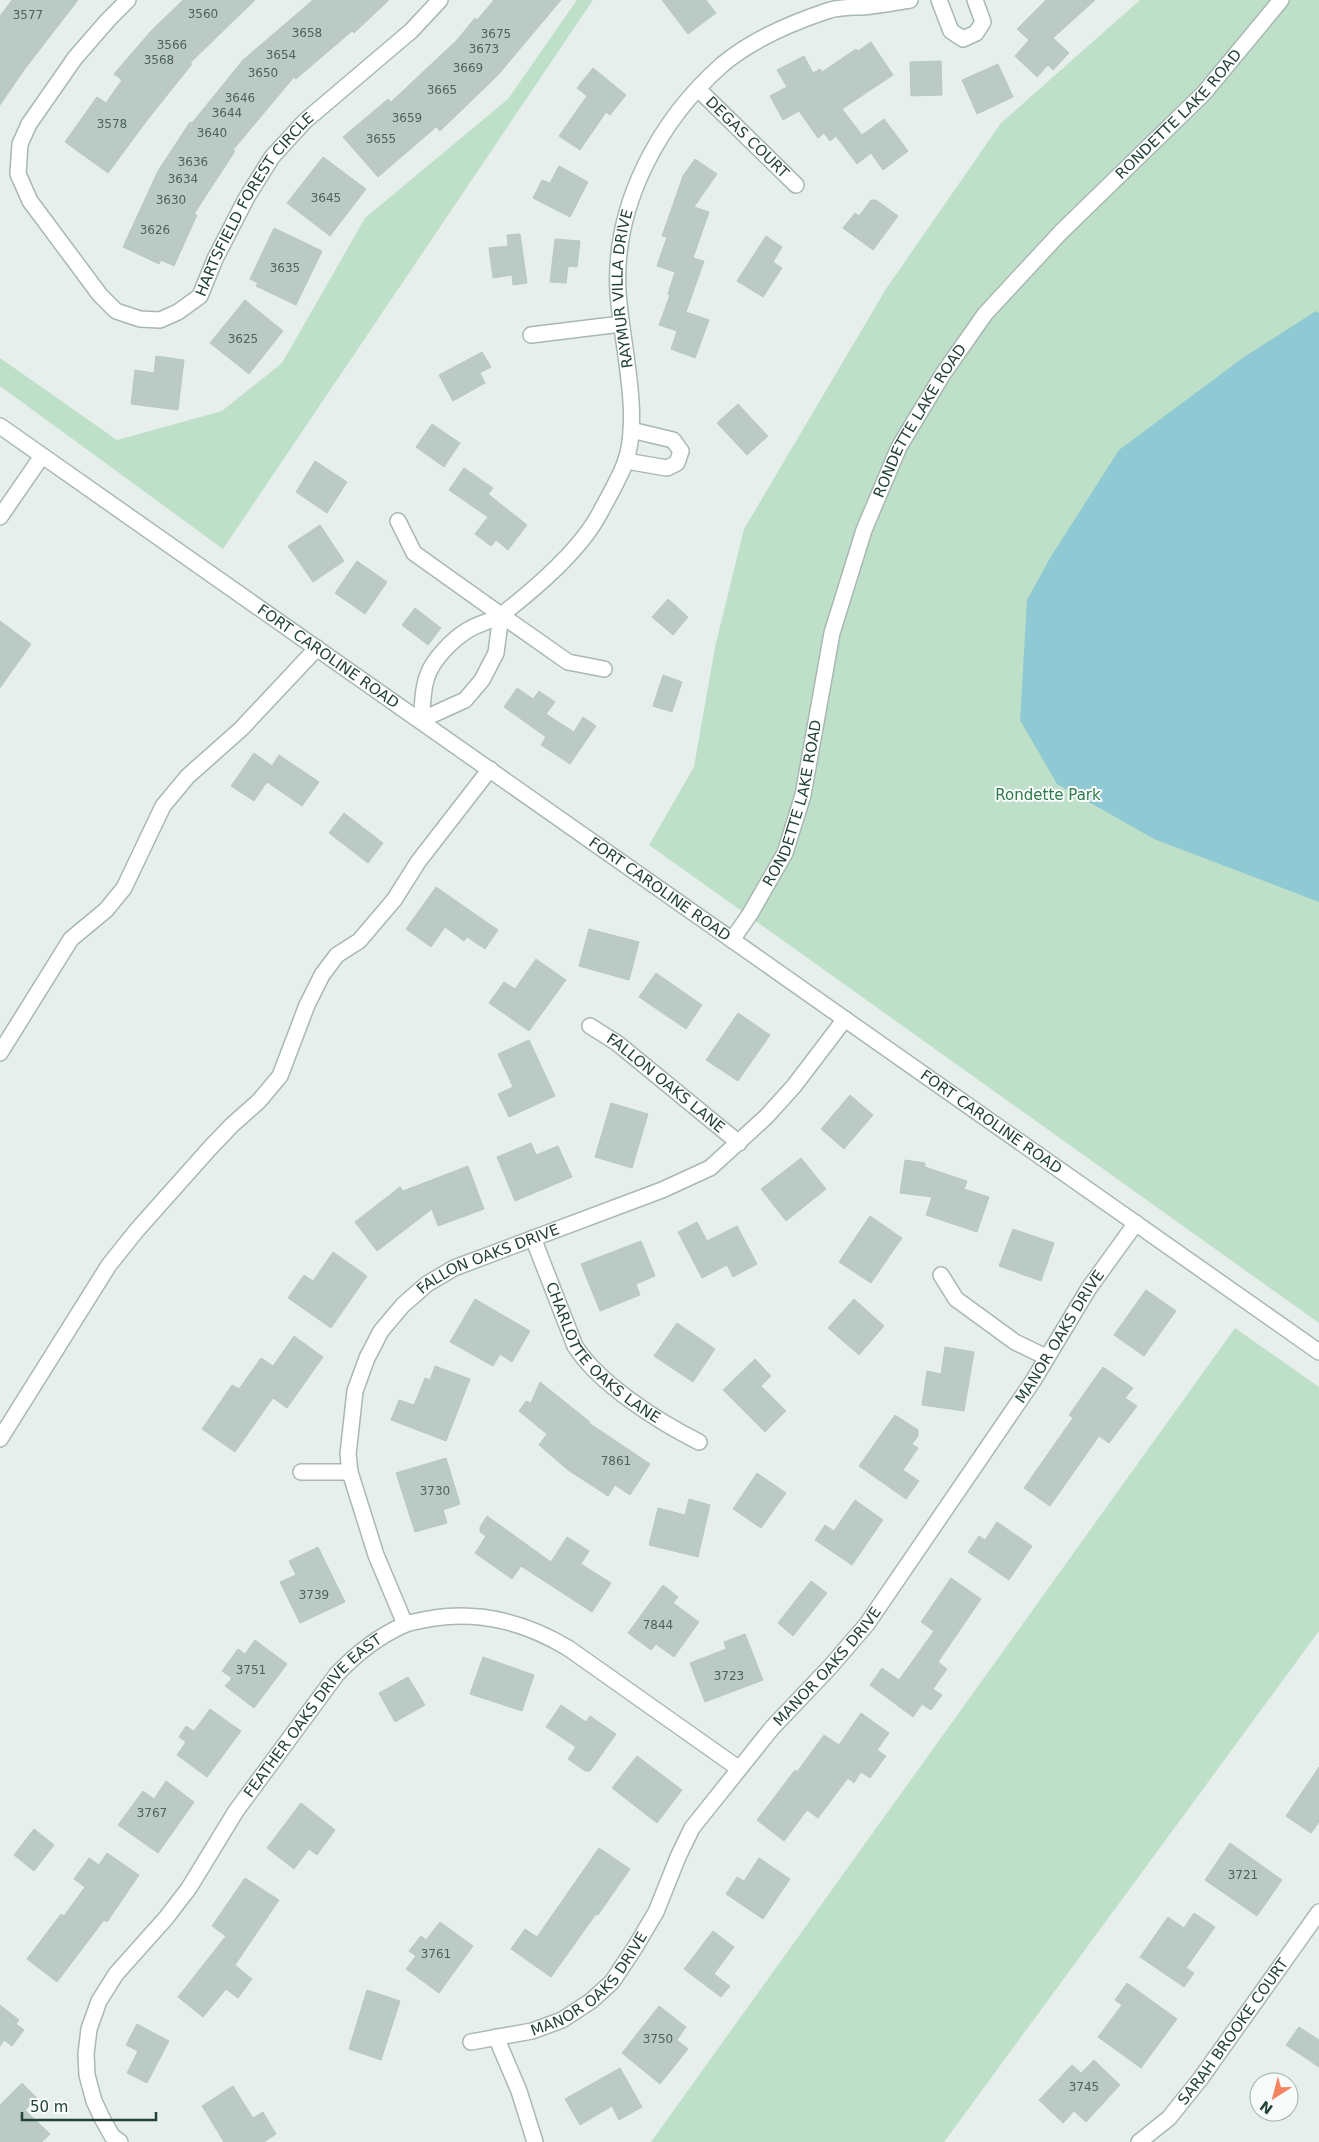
<svg xmlns="http://www.w3.org/2000/svg" width="1319" height="2142" viewBox="0 0 1319 2142" font-family="'DejaVu Sans',sans-serif">
<rect width="100%" height="100%" fill="#e6efeb"/>
<g fill="#bfe0c8">
<path d="M577 0H593L223 549 0 386V358L117 440 222 411 282 363 365 218 508 99Z"/>
<path d="M1140 0H1319V1323L649 845 694 767 715 647 744 529 886 289 1001 123Z"/>
<path d="M1235 1328 1319 1387V1631L944 2142H651Z"/>
</g>
<path fill="#8ec9d4" d="M1316 311 1319 313V902L1154 839 1057 784 1020 720 1027 600 1050 558 1119 450 1244 357Z"/>
<g fill="#bbcac4" stroke="#b8c9c2">
<path d="M12 0H78L24 70 0 105V16Z"/>
<path d="M183 0H255L190 63 192 64 148 119 108 173 65 142 97 97 106 103 122 80 114 74 151 31Z"/>
<path d="M313 0H389L354 33 352 31 296 79 294 77 233 150 235 151 194 214 197 215 174 266 161 260 159 264 123 247 158 171 190 122 192 123 243 60Z"/>
<path d="M494 0H561L498 75 440 131 436 127 378 177 343 137 388 99 391 102 457 40 475 18 477 20Z"/>
<path d="M662 0H706L716 13 688 34Z"/>
<path d="M1046 0H1095L1053 38 1069 53 1053 70 1048 65 1037 77 1015 56 1029 40 1017 29Z"/>
<path d="M871 42 893 75 842 109 862 135 884 119 908 151 883 170 871 153 857 164 836 136 830 141 824 133 818 138 799 111 783 120 770 96 787 87 777 70 804 56 813 73 820 69 822 72 856 49 858 51Z"/>
<path d="M941 61 942 95 911 96 910 62Z"/>
<path d="M998 64 1013 97 977 114 962 80Z"/>
<path d="M593 68 626 95 610 115 606 112 580 150 559 136 587 96 577 88Z"/>
<path d="M323 157 366 189 330 236 287 203Z"/>
<path d="M695 159 717 174 694 207 709 212 693 258 704 261 686 312 709 320 695 358 671 349 677 331 659 325 670 295 668 294 675 272 657 266 667 237 662 236 683 176Z"/>
<path d="M559 166 588 182 570 217 533 198 542 180 550 183Z"/>
<path d="M871 200H876L898 216 873 250 843 228 855 213 859 216Z"/>
<path d="M274 228 322 251 296 305 256 286 258 283 250 279Z"/>
<path d="M520 234 527 283 513 285 512 275 493 278 489 248 508 246 507 235Z"/>
<path d="M766 236 782 247 773 262 782 268 763 297 737 281Z"/>
<path d="M555 239 580 241 577 267 568 266 566 283 550 282Z"/>
<path d="M245 300 283 331 249 374 210 343Z"/>
<path d="M482 352 491 367 480 373 485 383 453 401 439 375Z"/>
<path d="M156 356 184 360 178 410 131 404 135 370 154 373Z"/>
<path d="M738 404 768 436 747 455 717 423Z"/>
<path d="M432 424 460 443 444 467 416 447Z"/>
<path d="M315 461 347 482 327 513 296 492Z"/>
<path d="M464 468 493 488 488 494 527 525 508 550 496 540 491 546 475 534 488 517 449 490Z"/>
<path d="M320 525 344 561 313 582 288 546Z"/>
<path d="M357 561 387 582 365 614 335 593Z"/>
<path d="M668 599 688 617 673 635 652 617Z"/>
<path d="M415 608 441 628 428 645 402 625Z"/>
<path d="M0 621 31 644 0 688Z"/>
<path d="M663 675 682 682 672 712 653 706Z"/>
<path d="M517 688 533 699 539 691 555 702 546 714 574 732 583 717 596 726 570 764 541 745 546 737 504 707Z"/>
<path d="M254 753 272 766 279 755 319 782 302 806 267 782 254 801 231 786Z"/>
<path d="M344 813 383 843 368 863 329 833Z"/>
<path d="M436 887 498 930 485 949 467 937 464 941 445 927 431 947 406 929Z"/>
<path d="M589 929 639 942 629 980 579 966Z"/>
<path d="M536 959 566 980 529 1031 489 1003 504 982 515 989Z"/>
<path d="M656 973 702 1005 686 1029 639 997Z"/>
<path d="M738 1013 770 1035 738 1081 706 1060Z"/>
<path d="M529 1040 555 1096 509 1117 498 1094 513 1087 498 1054Z"/>
<path d="M850 1095 873 1115 844 1149 821 1129Z"/>
<path d="M611 1103 648 1114 632 1168 595 1157Z"/>
<path d="M531 1143 536 1155 558 1146 572 1177 515 1201 497 1157Z"/>
<path d="M801 1158 826 1189 786 1221 761 1189Z"/>
<path d="M905 1160 925 1163V1167L967 1181 964 1189 989 1197 977 1232 926 1215 932 1197 900 1193Z"/>
<path d="M468 1166 484 1209 438 1226 432 1209 377 1251 355 1222 400 1187 403 1191Z"/>
<path d="M870 1216 902 1238 871 1283 839 1262Z"/>
<path d="M697 1222 707 1241 737 1226 757 1264 733 1277 727 1265 702 1278 678 1232Z"/>
<path d="M1013 1229 1054 1243 1041 1281 999 1266Z"/>
<path d="M641 1241 655 1276 636 1284 640 1295 600 1311 581 1264Z"/>
<path d="M333 1252 367 1276 331 1328 288 1298 304 1275 313 1281Z"/>
<path d="M1146 1290 1176 1311 1144 1356 1114 1335Z"/>
<path d="M475 1299 530 1331 512 1362 500 1354 493 1366 450 1342Z"/>
<path d="M854 1299 884 1326 859 1355 828 1328Z"/>
<path d="M677 1323 715 1349 693 1382 654 1356Z"/>
<path d="M294 1336 323 1357 287 1408 273 1398 235 1452 202 1429 232 1385 239 1389 261 1358 273 1366Z"/>
<path d="M945 1347 974 1352 964 1411 922 1405 927 1371 941 1374Z"/>
<path d="M755 1359 771 1376 761 1386 786 1411 765 1432 723 1390Z"/>
<path d="M435 1366 470 1379 446 1441 391 1420 399 1400 414 1405 425 1378 430 1380Z"/>
<path d="M1103 1367 1133 1388 1125 1398 1137 1406 1109 1443 1099 1436 1050 1506 1024 1488 1073 1418 1069 1415Z"/>
<path d="M540 1382 590 1422 589 1423 650 1464 630 1495 615 1485 608 1496 568 1470 539 1445 547 1434 519 1411 526 1401 531 1403Z"/>
<path d="M895 1415 918 1430V1436L912 1444 918 1448 903 1470 919 1481 906 1499 859 1466Z"/>
<path d="M446 1458 460 1504 443 1510 447 1523 415 1532 396 1473Z"/>
<path d="M757 1473 786 1493 761 1528 733 1509Z"/>
<path d="M689 1499 710 1505 698 1557 649 1545 658 1508 685 1515Z"/>
<path d="M855 1500 883 1520 852 1565 815 1540 825 1525 834 1531Z"/>
<path d="M487 1516 551 1562 567 1537 589 1551 581 1564 611 1583 592 1612 521 1566 512 1579 475 1553 486 1536 480 1532V1527Z"/>
<path d="M997 1522 1032 1546 1009 1580 968 1552 979 1536 985 1540Z"/>
<path d="M318 1547 345 1602 300 1623 280 1582 296 1575 289 1561Z"/>
<path d="M951 1578 981 1599 938 1662 947 1669 933 1689 942 1695 931 1710 922 1704 913 1717 870 1685 882 1668 899 1680 934 1631 921 1622Z"/>
<path d="M811 1581 827 1593 793 1636 778 1623Z"/>
<path d="M663 1585 678 1597 673 1603 699 1622 674 1657 656 1644 651 1650 628 1633Z"/>
<path d="M745 1634 763 1680 705 1702 690 1663 726 1649 724 1642Z"/>
<path d="M255 1640 287 1664 254 1708 225 1686 232 1678 222 1671 238 1649 245 1654Z"/>
<path d="M483 1657 534 1675 522 1711 470 1694Z"/>
<path d="M408 1677 425 1705 395 1722 379 1693Z"/>
<path d="M561 1705 586 1722 590 1716 616 1734 590 1771H585L568 1759 576 1747 546 1727Z"/>
<path d="M210 1709 241 1731 207 1777 177 1755 186 1742 179 1737 186 1726 194 1731Z"/>
<path d="M861 1713 889 1733 877 1750 886 1756 870 1778 861 1772 854 1783 848 1778 818 1818 807 1810 784 1841 757 1820 795 1770 797 1772 824 1735 839 1745Z"/>
<path d="M637 1756 682 1790 657 1823 612 1788Z"/>
<path d="M1319 1767V1822L1311 1833 1286 1816Z"/>
<path d="M166 1781 194 1802 158 1853 118 1825 143 1791 154 1799Z"/>
<path d="M301 1803 335 1830 317 1855 309 1849 294 1869 267 1848Z"/>
<path d="M34 1829 54 1845 34 1871 14 1855Z"/>
<path d="M1230 1843 1282 1880 1257 1916 1205 1880Z"/>
<path d="M599 1848 630 1869 598 1915 596 1914 551 1977 511 1949 525 1929 537 1937Z"/>
<path d="M107 1853 139 1875 107 1922 104 1920 57 1982 27 1959 61 1914 64 1916 85 1887 74 1879 89 1858 99 1865Z"/>
<path d="M759 1858 790 1879 763 1919 726 1894 737 1877 744 1881Z"/>
<path d="M245 1878 279 1900 235 1965 252 1979 238 1998 226 1989 203 2017 178 1997 226 1936 212 1926Z"/>
<path d="M1194 1913 1215 1927 1186 1968 1194 1973 1184 1987 1140 1957 1168 1917 1184 1928Z"/>
<path d="M440 1922 473 1946 439 1993 406 1969 416 1956 409 1951 421 1936 426 1940Z"/>
<path d="M713 1931 734 1947 714 1974 730 1986 721 1997 684 1969Z"/>
<path d="M1127 1983 1177 2019 1141 2068 1098 2037 1122 2005 1115 2000Z"/>
<path d="M367 1990 400 2001 381 2060 349 2049Z"/>
<path d="M0 2005 19 2020 16 2024 24 2030 12 2046 4 2040 0 2046Z"/>
<path d="M659 2006 686 2027 677 2040 688 2049 660 2084 622 2053Z"/>
<path d="M137 2024 169 2041 147 2083 127 2073 138 2051 126 2045Z"/>
<path d="M1299 2027 1319 2040V2067L1286 2045Z"/>
<path d="M1094 2060 1120 2085 1086 2122 1074 2111 1063 2123 1039 2100 1072 2065 1081 2073Z"/>
<path d="M620 2068 642 2107 619 2120 612 2106 580 2125 565 2099Z"/>
<path d="M22 2083 37 2098 25 2110 50 2134 42 2142H0V2105Z"/>
<path d="M233 2086 253 2118 263 2112 276 2134 264 2142H224L202 2106Z"/>
</g>
<g fill="none" stroke-linecap="round" stroke-linejoin="round">
<defs>
<g id="minor">
<path id="s1" d="M128 0 108 20 75 58 29 124 20 144 18 174 30 201 100 295 116 311 140 319 160 320 178 312 200 296 215 259 247 197 272 157 305 121 411 31 440 0"/>
<path d="M939 0 951 31 963 39 976 33 983 22 975 0"/>
<path id="s2" d="M698 89 796 185"/>
<path d="M531 335 621 324"/>
<path id="s3" d="M0 426 1319 1352"/>
<path d="M626 461 667 468 677 463 681 451 673 440 631 430"/>
<path d="M0 517 42 456"/>
<path d="M398 521 414 553 501 615 568 662 604 669"/>
<path id="s4" d="M421 720C423 707 422 690 427 677 432 660 453 639 468 630 479 623 493 621 504 613 537 587 582 549 601 511 609 496 619 479 625 463 642 417 621 341 618 292 613 205 659 120 723 64 753 39 791 23 827 11 840 6 857 8 871 6 884 5 897 2 910 0"/>
<path d="M421 720 465 700 482 680 496 653 501 615"/>
<path id="s5" d="M732 940 750 914 785 853 803 795 832 633 864 530 899 447 943 374 985 314 1061 232 1204 93 1281 0"/>
<path id="s6" d="M590 1026 617 1043 739 1143"/>
<path d="M0 1053 71 939 106 910 124 888 163 806 188 776 241 729 317 648"/>
<path id="s7" d="M533 1238 575 1346C599 1384 659 1422 699 1442"/>
<path d="M941 1275 956 1299 1015 1342 1046 1357"/>
<path d="M0 1439 109 1265 137 1230 210 1148 232 1125 259 1101 280 1076 307 1005 322 975 337 955 359 941 394 900 418 862 490 769"/>
<path d="M301 1472H350"/>
<path id="s8" d="M405 1624 376 1555 350 1472 348 1454 355 1391 367 1358 381 1331 403 1305 427 1284 454 1268 662 1190 710 1168 766 1117 794 1086 845 1019"/>
<path d="M496 2037 519 2091 535 2142"/>
<path id="s9" d="M471 2042 532 2031 562 2020 591 2001 612 1982 634 1949 656 1912 678 1857 692 1828 772 1728 830 1667 867 1624 1033 1381 1089 1288 1136 1223"/>
<path id="s10" d="M120 2142 112 2136 102 2118 94 2101 87 2075 86 2054 89 2029 99 2001 116 1974 166 1918 189 1888 236 1811 337 1674C356 1654 379 1636 404 1625 413 1621 425 1620 434 1618 483 1611 526 1623 568 1648L738 1768"/>
<path id="s11" d="M1139 2142 1169 2118 1201 2078 1319 1912"/>
</g>
</defs>
<use href="#minor" stroke="#a8b8b2" stroke-width="18"/>
<use href="#minor" stroke="#fff" stroke-width="15"/>
</g>
<g text-anchor="middle" dominant-baseline="central" stroke-width="4" stroke-linejoin="round" paint-order="stroke">
<g font-size="12" fill="#4a645c">
<text x="203" y="14">3560</text>
<text x="28" y="15">3577</text>
<text x="307" y="33">3658</text>
<text x="496" y="34">3675</text>
<text x="172" y="45">3566</text>
<text x="484" y="49">3673</text>
<text x="281" y="55">3654</text>
<text x="159" y="60">3568</text>
<text x="468" y="68">3669</text>
<text x="263" y="73">3650</text>
<text x="442" y="90">3665</text>
<text x="240" y="98">3646</text>
<text x="227" y="113">3644</text>
<text x="407" y="118">3659</text>
<text x="112" y="124">3578</text>
<text x="212" y="133">3640</text>
<text x="381" y="139">3655</text>
<text x="193" y="162">3636</text>
<text x="183" y="179">3634</text>
<text x="326" y="198">3645</text>
<text x="171" y="200">3630</text>
<text x="155" y="230">3626</text>
<text x="285" y="268">3635</text>
<text x="243" y="339">3625</text>
<text x="616" y="1461">7861</text>
<text x="435" y="1491">3730</text>
<text x="314" y="1595">3739</text>
<text x="658" y="1625">7844</text>
<text x="251" y="1670">3751</text>
<text x="729" y="1676">3723</text>
<text x="152" y="1813">3767</text>
<text x="1243" y="1875">3721</text>
<text x="436" y="1954">3761</text>
<text x="658" y="2039">3750</text>
<text x="1084" y="2087">3745</text>
</g>
<g font-size="15" fill="#24423a" stroke="#f7fbf9">
<text stroke="none"><textPath href="#s5" startOffset="962">RONDETTE LAKE ROAD</textPath></text>
<text stroke="none"><textPath href="#s2" startOffset="69">DEGAS COURT</textPath></text>
<text stroke="none"><textPath href="#s1" startOffset="580">HARTSFIELD FOREST CIRCLE</textPath></text>
<text stroke="none"><textPath href="#s4" startOffset="518">RAYMUR VILLA DRIVE</textPath></text>
<text stroke="none"><textPath href="#s5" startOffset="558">RONDETTE LAKE ROAD</textPath></text>
<text stroke="none"><textPath href="#s3" startOffset="401">FORT CAROLINE ROAD</textPath></text>
<text stroke="none"><textPath href="#s5" startOffset="152">RONDETTE LAKE ROAD</textPath></text>
<text stroke="none"><textPath href="#s3" startOffset="806">FORT CAROLINE ROAD</textPath></text>
<text stroke="none"><textPath href="#s6" startOffset="95">FALLON OAKS LANE</textPath></text>
<text stroke="none"><textPath href="#s3" startOffset="1211">FORT CAROLINE ROAD</textPath></text>
<text stroke="none"><textPath href="#s8" startOffset="441">FALLON OAKS DRIVE</textPath></text>
<text stroke="none"><textPath href="#s9" startOffset="946">MANOR OAKS DRIVE</textPath></text>
<text stroke="none"><textPath href="#s7" startOffset="138">CHARLOTTE OAKS LANE</textPath></text>
<text stroke="none"><textPath href="#s9" startOffset="542">MANOR OAKS DRIVE</textPath></text>
<text stroke="none"><textPath href="#s10" startOffset="510">FEATHER OAKS DRIVE EAST</textPath></text>
<text stroke="none"><textPath href="#s9" startOffset="138">MANOR OAKS DRIVE</textPath></text>
<text stroke="none"><textPath href="#s11" startOffset="146">SARAH BROOKE COURT</textPath></text>
</g>
<g font-size="15" fill="#2d7a4b" stroke="#f7fbf9">
<text x="1048" y="795">Rondette Park</text>
</g>
</g>
<g transform="translate(1274 2097) rotate(216)"><circle r="24" fill="#f7fbf9" stroke="#a3b1ad"/>
<path d="M0-4L9 19L0 12L-9 19Z" fill="#f4845f"/>
<text y="-8" font-size="14" font-weight="bold" text-anchor="middle" fill="#24423a">N</text>
</g>
<path d="M22 2112v8h134v-8" fill="none" stroke="#24423a" stroke-width="2.5"/>
<text x="30" y="2112" font-size="15" fill="#24423a" stroke="#f7fbf9" stroke-width="4" paint-order="stroke">50 m</text>
</svg>
